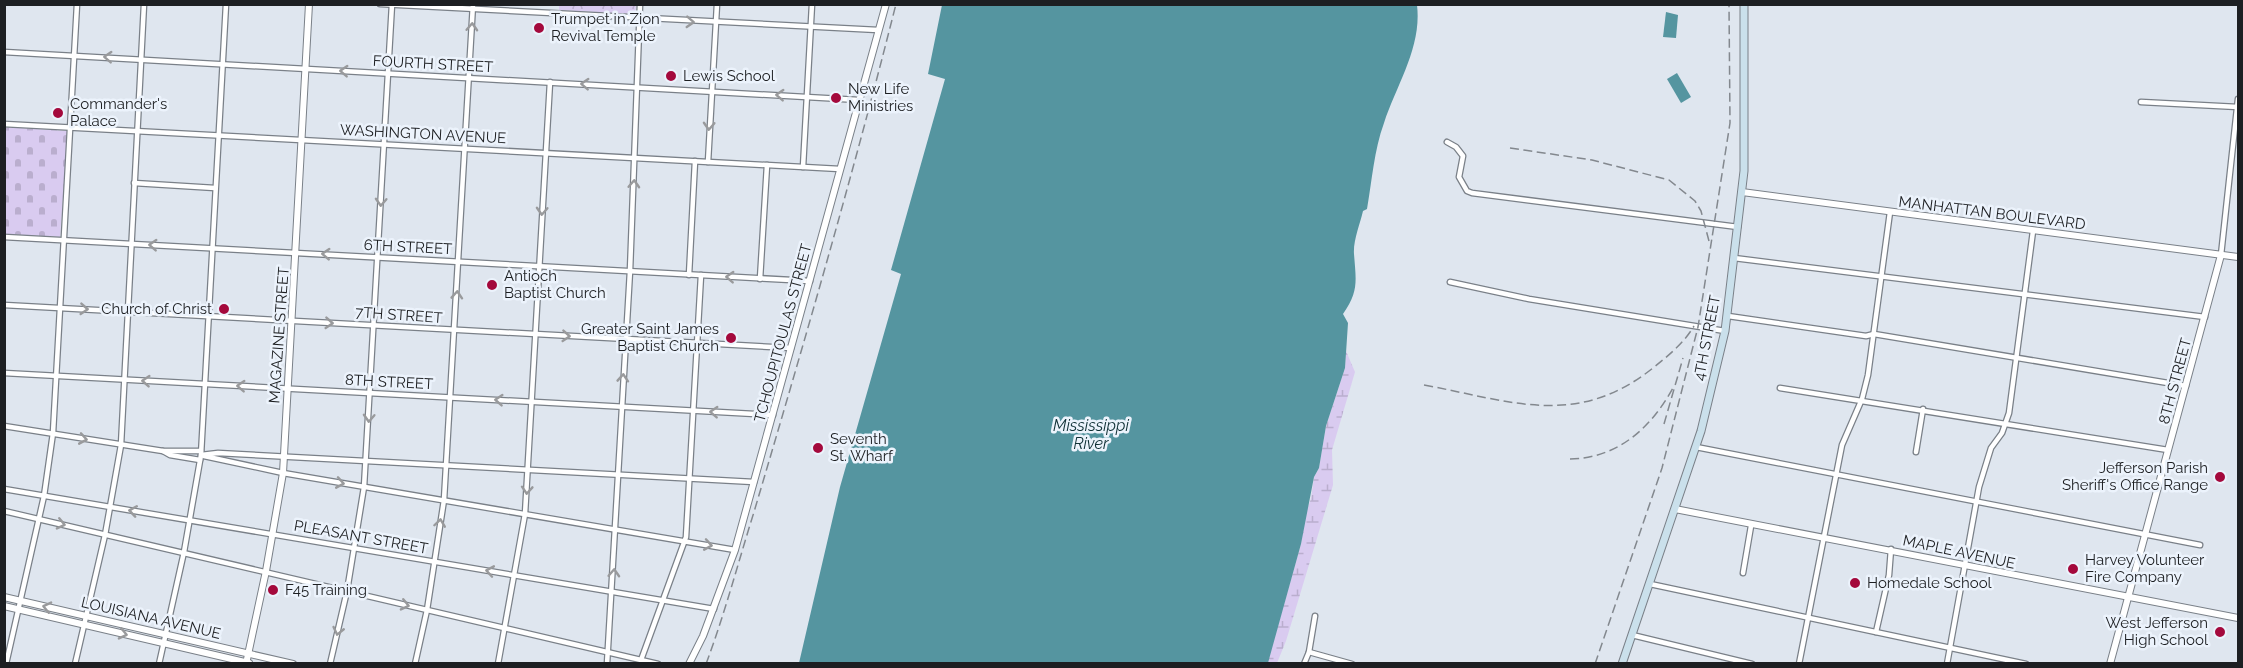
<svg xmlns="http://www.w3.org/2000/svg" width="2243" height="668" viewBox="0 0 2243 668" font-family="Raleway,sans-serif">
<defs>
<pattern id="wetland-marsh" width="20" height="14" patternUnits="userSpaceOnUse" patternTransform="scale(1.5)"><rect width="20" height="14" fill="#d9cbf0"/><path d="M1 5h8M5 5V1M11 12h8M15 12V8" fill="none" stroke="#baaece"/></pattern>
<pattern id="cemetery-stones" width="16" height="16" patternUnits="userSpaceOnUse" patternTransform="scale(1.5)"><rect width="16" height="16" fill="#d9cbf0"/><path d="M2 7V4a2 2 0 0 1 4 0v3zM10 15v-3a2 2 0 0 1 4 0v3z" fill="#baaece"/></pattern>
<pattern id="park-crowns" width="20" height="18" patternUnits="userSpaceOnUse" patternTransform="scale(1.5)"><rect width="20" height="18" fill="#d9cbf0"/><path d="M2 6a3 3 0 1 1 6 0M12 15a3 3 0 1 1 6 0" fill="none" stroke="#baaece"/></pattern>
</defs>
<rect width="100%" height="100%" fill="#dfe6ef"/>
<path fill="url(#wetland-marsh)" d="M1346 351 1355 372 1332 450 1333 485 1286 641 1277 663 1267 664 1301 544 1304 517 1311 499 1314 477 1319 468 1326 426 1345 368Z"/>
<path fill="url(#cemetery-stones)" d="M4 127 68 131 60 237 5 234Z"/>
<path fill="url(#park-crowns)" d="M559 5H636L635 14 559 10Z"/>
<g fill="#5595a0">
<path d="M942 5H1417C1422 47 1397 84 1384 123 1374 150 1372 181 1367 209L1363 211C1360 224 1353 241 1354 254 1356 281 1359 291 1343 314L1348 323 1345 368 1326 426 1319 468 1314 477 1301 544 1268 663H799L840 487 901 274 891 270 945 79 928 74Z"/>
<path d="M1666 12 1678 15 1676 38 1663 37Z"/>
<path d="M1677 73 1691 97 1681 103 1667 79Z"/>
</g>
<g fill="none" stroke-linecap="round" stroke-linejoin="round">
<defs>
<g id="minor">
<path d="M380 4 878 30"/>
<path d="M4 52 859 100"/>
<path d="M2141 102 2238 107"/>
<path d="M4 124 840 169"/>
<path d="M1447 142 1456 147 1463 156 1459 177 1467 191 1472 193 1738 227"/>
<path d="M708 162 717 4"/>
<path d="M803 167 812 4"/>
<path d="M134 183 215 188"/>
<path d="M4 237 810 281"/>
<path d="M2221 255 2238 99"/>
<path d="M1734 258 2205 317"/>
<path d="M689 275 695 161"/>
<path d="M760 279 767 165"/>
<path d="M1450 282 1529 299 1725 331"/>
<path d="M4 305 791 348"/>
<path d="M1728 316 1866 336 1874 334 2186 386"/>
<path d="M4 373 773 415"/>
<path d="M1780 388 2168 450"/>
<path d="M4 426 163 451H201"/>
<path d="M1696 447 2200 545"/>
<path d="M163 451 170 455 200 460"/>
<path d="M1916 452 1923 409"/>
<path d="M201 455 218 453 754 482"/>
<path d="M204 456 283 473 735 550"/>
<path d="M4 489 714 609"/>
<path d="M4 511 658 664"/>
<path d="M1743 573 1751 526"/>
<path d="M1650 584 2026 664"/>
<path d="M1876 632 1889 575 1891 549"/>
<path d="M1632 635 1752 664"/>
<path d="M1309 652 1352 664"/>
<path d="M641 660 686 537 701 275"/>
<path d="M6 664 44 496 53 433 77 4"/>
<path d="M75 664 105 535 121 445 144 4"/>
<path d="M159 664 184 552 201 455 226 4"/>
<path d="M330 664 347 591 364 487 392 4"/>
<path d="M415 664 427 610 444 500 473 4"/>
<path d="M498 664 525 514 550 82"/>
<path d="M607 664 630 271 640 4"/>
<path d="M1304 664 1309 652 1315 616"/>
<path d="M1799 664 1842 445 1862 399 1868 375 1890 212"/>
<path d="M1947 664 1979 487 1991 448 2002 433 2009 413 2033 231"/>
</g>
<g id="tertiary">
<path d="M1742 192 2238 257"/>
<path d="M1675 509 2238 618"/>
<path d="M4 597 293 664"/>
<path d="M4 606 249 663"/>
<path d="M246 664 266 571 283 473 309 4"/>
<path d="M689 664 703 636 735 550 886 4"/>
<path d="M2110 664 2221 255"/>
</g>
<path id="secondary" d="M1622 664 1701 431 1725 331 1744 171V4"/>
</defs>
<use href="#minor" stroke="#7a8088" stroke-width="7"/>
<use href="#tertiary" stroke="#7a8088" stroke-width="8"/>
<use href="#secondary" stroke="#7a8088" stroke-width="9"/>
<use href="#minor" stroke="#fff" stroke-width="4.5"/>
<use href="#tertiary" stroke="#fff" stroke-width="6"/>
<use href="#secondary" stroke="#cae0eb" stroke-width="7"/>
<g stroke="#83888e" stroke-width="1.5" stroke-dasharray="9 4.5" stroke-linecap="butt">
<path d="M1510 148 1592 160 1669 180 1695 201 1701 211 1709 241"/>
<path d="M1424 385C1511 401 1576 429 1653 368 1669 355 1684 343 1694 326"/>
<path d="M1664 424 1683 358"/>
<path d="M1570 459C1619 458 1652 427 1674 386"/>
<path d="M706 664C725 613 738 563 754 512 804 343 853 175 896 4"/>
<path d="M1595 664 1662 468 1698 327 1730 123 1729 4"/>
</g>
</g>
<defs><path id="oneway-chevron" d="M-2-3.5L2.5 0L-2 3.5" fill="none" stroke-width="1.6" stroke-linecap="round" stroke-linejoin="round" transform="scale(1.5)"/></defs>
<g stroke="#999a9c">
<use href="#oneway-chevron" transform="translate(690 22) rotate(3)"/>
<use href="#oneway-chevron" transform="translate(472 27) rotate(-87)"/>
<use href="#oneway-chevron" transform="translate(108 57) rotate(-177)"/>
<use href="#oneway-chevron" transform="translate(344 71) rotate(-177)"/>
<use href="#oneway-chevron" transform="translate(585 84) rotate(-177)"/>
<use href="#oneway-chevron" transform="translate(780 95) rotate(-177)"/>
<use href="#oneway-chevron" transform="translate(709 126) rotate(93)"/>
<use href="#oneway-chevron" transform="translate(634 184) rotate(-87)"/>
<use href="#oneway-chevron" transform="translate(381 202) rotate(93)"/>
<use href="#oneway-chevron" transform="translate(542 211) rotate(93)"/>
<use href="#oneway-chevron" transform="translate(153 245) rotate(-177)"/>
<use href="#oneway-chevron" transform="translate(326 254) rotate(-177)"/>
<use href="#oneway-chevron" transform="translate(730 277) rotate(-177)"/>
<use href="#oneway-chevron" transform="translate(457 295) rotate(-86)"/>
<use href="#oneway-chevron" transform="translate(84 309) rotate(4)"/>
<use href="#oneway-chevron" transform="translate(329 323) rotate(4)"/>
<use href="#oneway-chevron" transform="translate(566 336) rotate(4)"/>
<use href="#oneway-chevron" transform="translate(623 378) rotate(-86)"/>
<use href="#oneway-chevron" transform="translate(146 381) rotate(-176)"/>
<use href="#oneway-chevron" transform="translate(241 386) rotate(-177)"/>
<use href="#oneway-chevron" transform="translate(499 400) rotate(-176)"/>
<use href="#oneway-chevron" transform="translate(714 412) rotate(-177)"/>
<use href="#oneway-chevron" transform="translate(369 418) rotate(93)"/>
<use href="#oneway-chevron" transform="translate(83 439) rotate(10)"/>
<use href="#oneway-chevron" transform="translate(340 483) rotate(10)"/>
<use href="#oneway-chevron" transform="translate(527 490) rotate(94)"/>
<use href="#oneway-chevron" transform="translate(133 511) rotate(-171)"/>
<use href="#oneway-chevron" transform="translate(440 523) rotate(-82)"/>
<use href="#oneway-chevron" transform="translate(61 524) rotate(13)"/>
<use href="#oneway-chevron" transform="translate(708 545) rotate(10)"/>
<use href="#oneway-chevron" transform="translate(490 571) rotate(-170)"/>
<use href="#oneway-chevron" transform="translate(614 573) rotate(-87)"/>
<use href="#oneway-chevron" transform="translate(405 605) rotate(13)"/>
<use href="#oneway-chevron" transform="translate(47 607) rotate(-167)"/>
<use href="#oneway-chevron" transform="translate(338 631) rotate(103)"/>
<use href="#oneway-chevron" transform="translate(123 634) rotate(13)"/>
</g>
<g fill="#a4093c" stroke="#ecf3fc" stroke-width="2">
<circle cx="539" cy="28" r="6"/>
<circle cx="671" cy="76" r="6"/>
<circle cx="836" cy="98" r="6"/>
<circle cx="58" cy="113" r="6"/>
<circle cx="492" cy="285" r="6"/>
<circle cx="224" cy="309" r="6"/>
<circle cx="731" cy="338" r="6"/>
<circle cx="818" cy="448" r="6"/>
<circle cx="2220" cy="477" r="6"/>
<circle cx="2073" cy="569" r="6"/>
<circle cx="1855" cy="583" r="6"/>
<circle cx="273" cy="590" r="6"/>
<circle cx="2220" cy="632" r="6"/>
</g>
<g text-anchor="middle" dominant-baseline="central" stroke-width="5" stroke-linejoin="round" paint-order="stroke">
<g font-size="15" fill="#1d1f22" stroke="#ecf3fc" text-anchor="start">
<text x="551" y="19">Trumpet in Zion<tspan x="551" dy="17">Revival Temple</tspan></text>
<text x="683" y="76">Lewis School</text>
<text x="848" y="89">New Life<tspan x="848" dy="17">Ministries</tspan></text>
<text x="70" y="104">Commander's<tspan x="70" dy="17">Palace</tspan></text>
<text x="504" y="276">Antioch<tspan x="504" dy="17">Baptist Church</tspan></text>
<text x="212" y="309" text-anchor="end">Church of Christ</text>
<text x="719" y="329" text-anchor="end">Greater Saint James<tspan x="719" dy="17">Baptist Church</tspan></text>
<text x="830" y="439">Seventh<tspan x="830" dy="17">St. Wharf</tspan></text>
<text x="2208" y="468" text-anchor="end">Jefferson Parish<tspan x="2208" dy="17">Sheriff's Office Range</tspan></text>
<text x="2085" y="560">Harvey Volunteer<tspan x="2085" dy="17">Fire Company</tspan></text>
<text x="1867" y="583">Homedale School</text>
<text x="285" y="590">F45 Training</text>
<text x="2208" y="623" text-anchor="end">West Jefferson<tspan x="2208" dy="17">High School</tspan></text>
</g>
<g font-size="15" fill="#1d1f22" stroke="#ecf3fc">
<text transform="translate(433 64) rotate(3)">FOURTH STREET</text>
<text transform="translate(423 134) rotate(3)">WASHINGTON AVENUE</text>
<text transform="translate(1992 213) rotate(7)">MANHATTAN BOULEVARD</text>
<text transform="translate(408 247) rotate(3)">6TH STREET</text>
<text transform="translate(399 315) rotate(4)">7TH STREET</text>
<text transform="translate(783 333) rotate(-75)">TCHOUPITOULAS STREET</text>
<text transform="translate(279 335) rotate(-86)">MAGAZINE STREET</text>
<text transform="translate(1707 338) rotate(-79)">4TH STREET</text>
<text transform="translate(2175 381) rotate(-75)">8TH STREET</text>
<text transform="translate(389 382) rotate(3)">8TH STREET</text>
<text transform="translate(361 537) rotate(10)">PLEASANT STREET</text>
<text transform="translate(1959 552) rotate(12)">MAPLE AVENUE</text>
<text transform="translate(151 618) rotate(13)">LOUISIANA AVENUE</text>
</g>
<g font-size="16" font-style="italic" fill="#0e2f34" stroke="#ecf3fc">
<text x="1091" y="425">Mississippi<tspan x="1091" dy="18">River</tspan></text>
</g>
</g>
<rect width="2243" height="668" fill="none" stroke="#1d1f22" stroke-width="12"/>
</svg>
